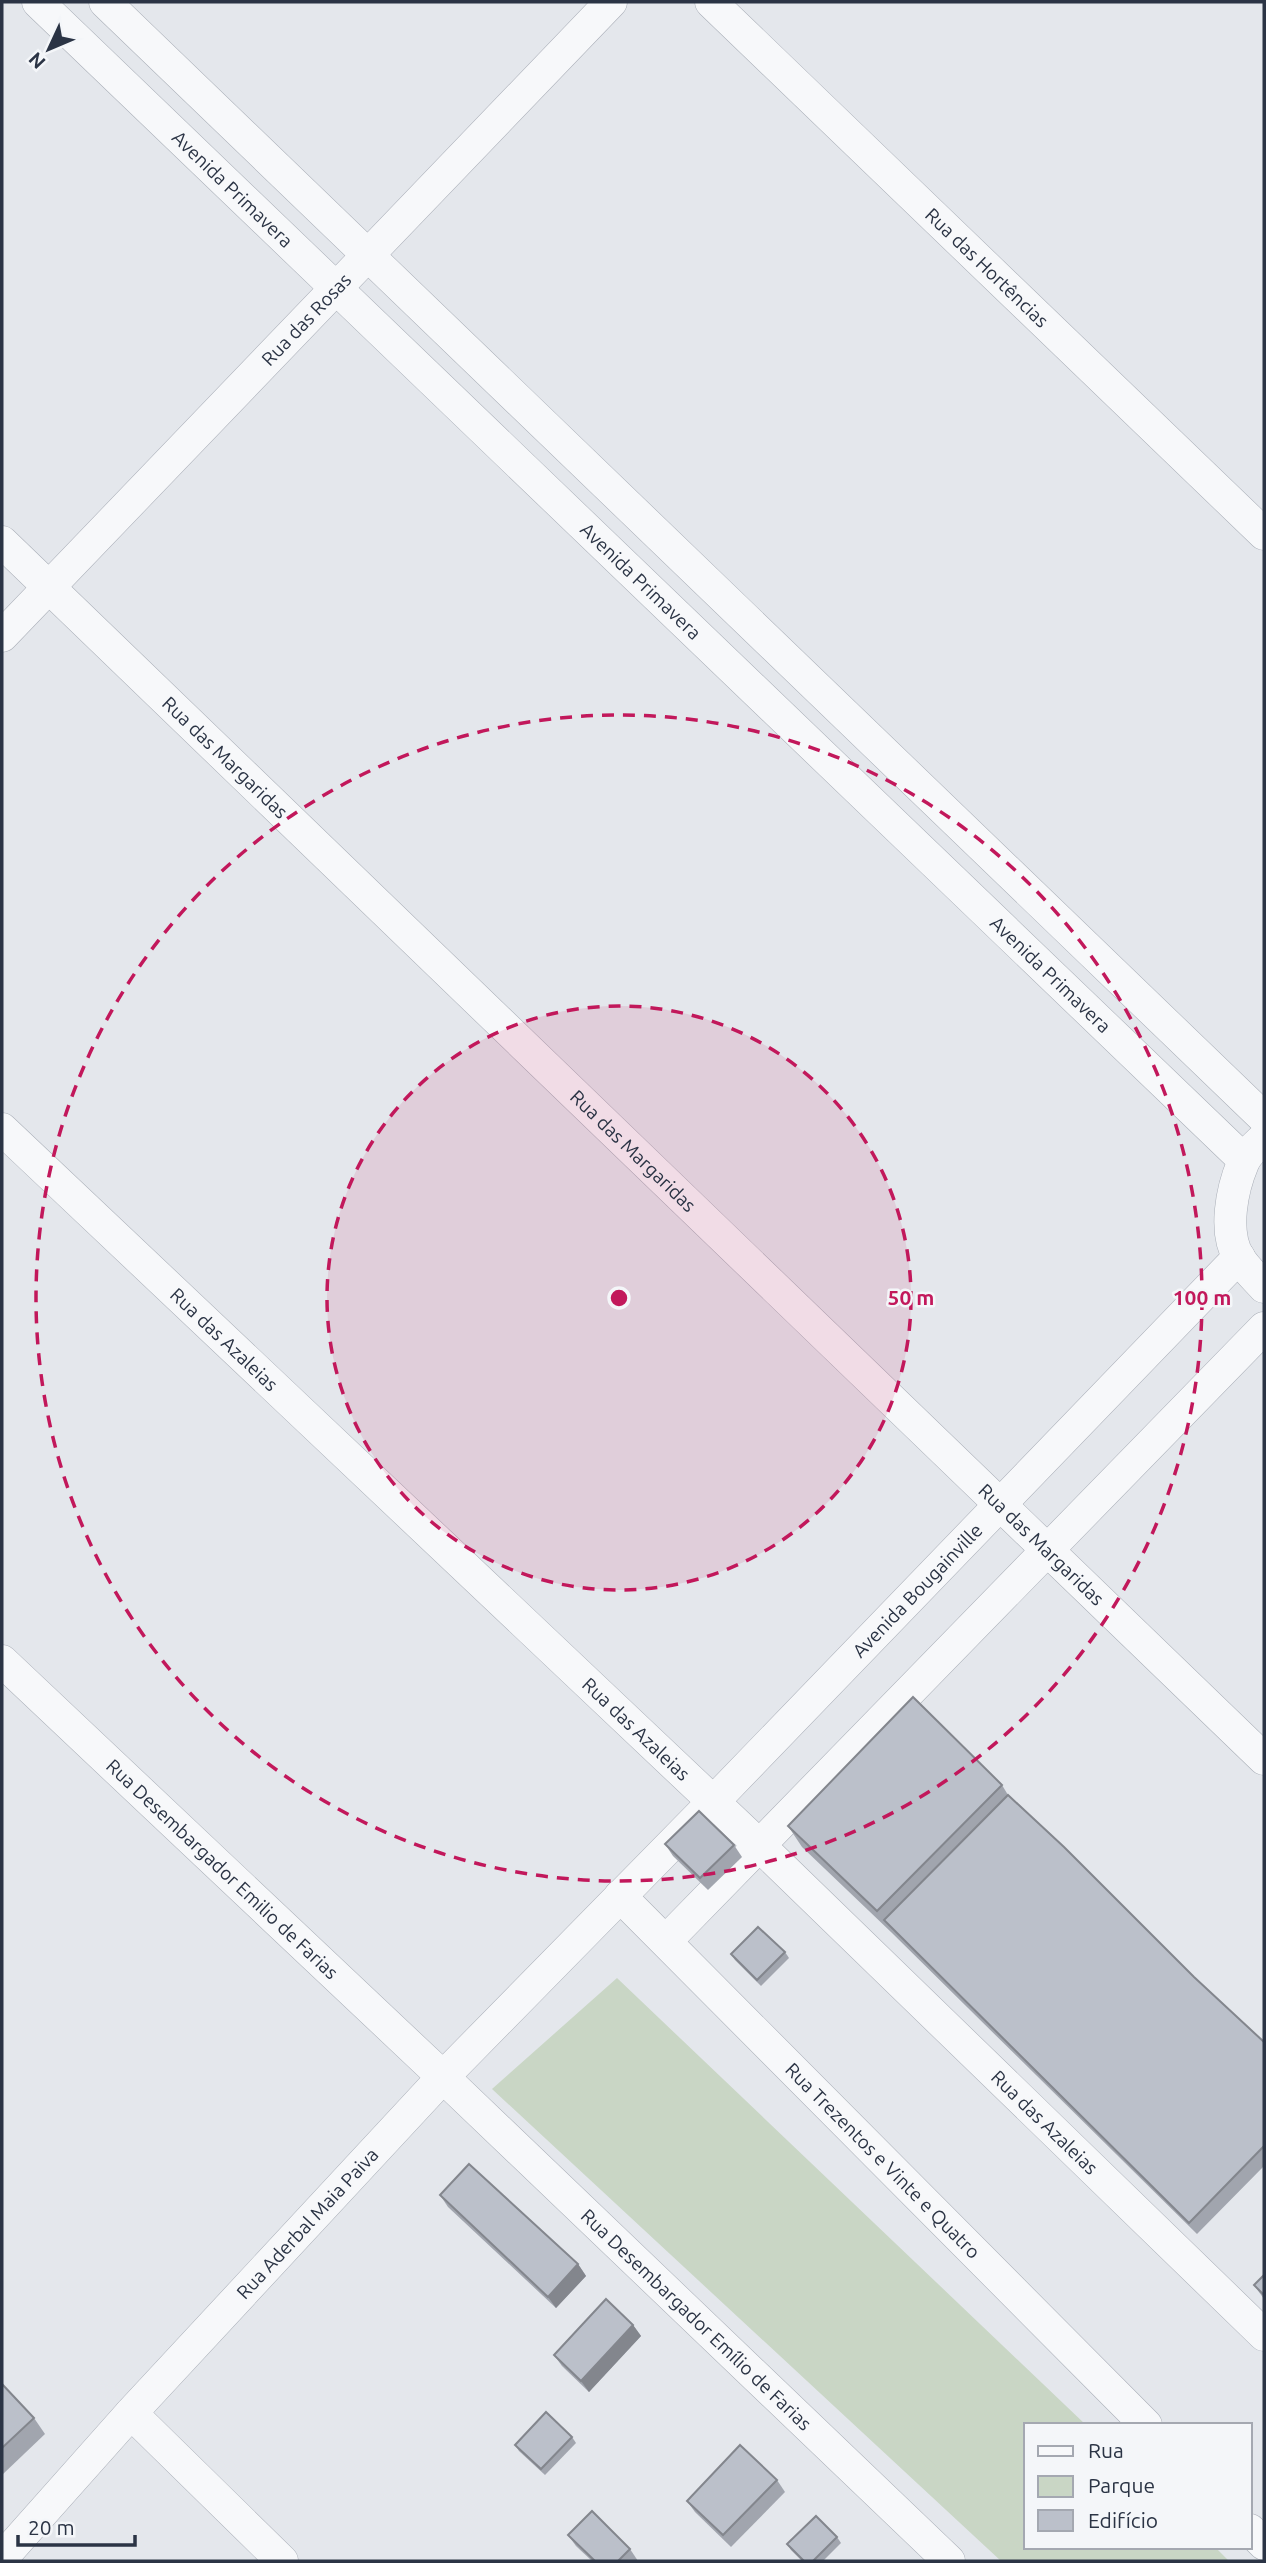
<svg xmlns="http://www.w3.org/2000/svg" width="1266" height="2563" viewBox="0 0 1266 2563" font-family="Ubuntu,sans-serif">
<rect width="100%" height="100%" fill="#e4e7ec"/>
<path fill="#c9d6c5" d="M617 1978 1086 2425H1026V2547H1215L1229 2561H1001L492 2089Z"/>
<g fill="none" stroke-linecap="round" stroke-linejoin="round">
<defs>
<g id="minor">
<path id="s1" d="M38 2 1244 1160"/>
<path d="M105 2 1264 1118"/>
<path id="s2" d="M711 2 1264 534"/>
<path id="s3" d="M2 542 1264 1759"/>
<path id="s4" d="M2 636 611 2"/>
<path id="s5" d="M2 1129 760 1846 1264 2335"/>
<path d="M1264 1138C1257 1145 1247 1153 1243 1163 1232 1189 1223 1232 1239 1258 1246 1269 1256 1278 1264 1287"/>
<path id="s6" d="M2 1661 443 2077 949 2561"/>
<path id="s7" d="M620 1896 1146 2425"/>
<path d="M666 1941 1264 1328"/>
<path d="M131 2413 282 2561"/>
<path d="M1250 2530 1264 2544"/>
<path id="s8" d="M2 2558 131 2413 443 2077 713 1802 1239 1257"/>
</g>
</defs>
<use href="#minor" stroke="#a9aeb7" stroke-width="33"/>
<use href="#minor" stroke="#f7f8fa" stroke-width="32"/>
</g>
<g fill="#a1a5ae">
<path d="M1002 1785 1008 1795 1194 1977 1264 2042V2166L1197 2234 891 1932 802 1847 788 1826Z"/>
<path d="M665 1844 734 1845 742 1857 708 1890 673 1856Z"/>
<path d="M785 1952 789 1958 761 1986 735 1960 731 1954Z"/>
<path d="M440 2195 578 2264 586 2276 556 2308 448 2207Z"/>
<path d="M1264 2275V2299L1254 2285Z"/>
<path d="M633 2325 641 2336 589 2392 562 2366 554 2355Z"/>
<path d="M2 2384 34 2418 45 2434 2 2475Z"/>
<path d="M572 2437 576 2443 545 2475 519 2451 515 2445Z"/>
<path d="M777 2480 785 2492 731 2547 695 2512 687 2501Z"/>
<path d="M568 2535 630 2549 638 2561H592L576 2546Z"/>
<path d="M837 2537 841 2543 823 2561H802L791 2550 787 2544Z"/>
</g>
<g fill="#83868d">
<path d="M578 2264 586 2276 556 2308 548 2297Z"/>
<path d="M633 2325 641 2336 589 2392 581 2381Z"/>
</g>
<g fill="#bbc0ca" stroke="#83868d" stroke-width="2">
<path d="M913 1697 1002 1785 877 1911 788 1826Z"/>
<path d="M1008 1795 1064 1847 1194 1977 1264 2042V2146L1189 2223 884 1920Z"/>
<path d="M699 1811 734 1845 700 1878 665 1844Z"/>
<path d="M758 1927 785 1952 757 1980 731 1954Z"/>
<path d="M469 2164 578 2264 548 2297 440 2195Z"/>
<path d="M1264 2275V2295L1254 2285Z"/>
<path d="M606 2299 633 2325 581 2381 554 2355Z"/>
<path d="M2 2384 34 2418 2 2448Z"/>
<path d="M546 2412 572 2437 541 2469 515 2445Z"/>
<path d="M740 2445 777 2480 723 2535 687 2501Z"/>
<path d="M592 2511 630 2549 618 2561H595L568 2535Z"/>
<path d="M816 2516 837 2537 813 2561H804L787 2544Z"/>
</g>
<circle cx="619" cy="1298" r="292" fill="#c2185b" fill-opacity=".12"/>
<g fill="none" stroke="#c2185b" stroke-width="3.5" stroke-dasharray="12 9">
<circle cx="619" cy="1298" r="292"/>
<circle cx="619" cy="1298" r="583"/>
</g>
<g text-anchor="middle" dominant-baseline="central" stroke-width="5" stroke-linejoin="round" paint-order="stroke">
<g font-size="19" fill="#2b3445" stroke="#f4f6f9">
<text stroke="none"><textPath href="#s1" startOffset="270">Avenida Primavera</textPath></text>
<text stroke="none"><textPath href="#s2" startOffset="383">Rua das Hortências</textPath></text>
<text stroke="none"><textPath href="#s4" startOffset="439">Rua das Rosas</textPath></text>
<text stroke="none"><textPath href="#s1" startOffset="836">Avenida Primavera</textPath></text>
<text stroke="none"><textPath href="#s3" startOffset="310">Rua das Margaridas</textPath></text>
<text stroke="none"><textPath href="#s1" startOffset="1404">Avenida Primavera</textPath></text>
<text stroke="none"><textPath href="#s3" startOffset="877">Rua das Margaridas</textPath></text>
<text stroke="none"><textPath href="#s5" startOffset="306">Rua das Azaleias</textPath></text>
<text stroke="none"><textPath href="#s3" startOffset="1444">Rua das Margaridas</textPath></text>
<text stroke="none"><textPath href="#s8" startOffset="1332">Avenida Bougainville</textPath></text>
<text stroke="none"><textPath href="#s5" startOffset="873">Rua das Azaleias</textPath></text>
<text stroke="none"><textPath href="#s6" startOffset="303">Rua Desembargador Emilio de Farias</textPath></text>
<text stroke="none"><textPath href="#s5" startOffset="1440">Rua das Azaleias</textPath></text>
<text stroke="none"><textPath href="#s7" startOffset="373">Rua Trezentos e Vinte e Quatro</textPath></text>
<text stroke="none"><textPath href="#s8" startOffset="453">Rua Aderbal Maia Paiva</textPath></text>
<text stroke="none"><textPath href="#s6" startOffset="957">Rua Desembargador Emílio de Farias</textPath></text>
</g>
</g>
<circle cx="619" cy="1298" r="10" fill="#c2185b" stroke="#f4f6f9" stroke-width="3.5"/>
<g font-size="21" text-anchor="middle" font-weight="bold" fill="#c2185b" stroke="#f4f6f9" stroke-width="5" stroke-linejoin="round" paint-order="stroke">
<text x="911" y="1305">50 m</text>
<text x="1202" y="1305">100 m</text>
</g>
<rect width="1266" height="2563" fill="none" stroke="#2b3445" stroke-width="7"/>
<rect x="1024" y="2423" width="228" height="126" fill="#f4f6f9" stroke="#a4a8b1" stroke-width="2"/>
<rect x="1038" y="2446" width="35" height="10" fill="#f7f8fa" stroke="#a4a8b1" stroke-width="2"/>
<text x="1088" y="2458" font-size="21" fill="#2b3445">Rua</text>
<rect x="1038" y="2476" width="35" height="21" fill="#c9d6c5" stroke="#a4a8b1" stroke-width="2"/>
<text x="1088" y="2493" font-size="21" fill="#2b3445">Parque</text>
<rect x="1038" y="2510" width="35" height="21" fill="#bbc0ca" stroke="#a4a8b1" stroke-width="2"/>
<text x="1088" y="2528" font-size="21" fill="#2b3445">Edifício</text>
<g transform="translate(49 49) rotate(226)" stroke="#f4f6f9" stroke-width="5" paint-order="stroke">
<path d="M0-5L12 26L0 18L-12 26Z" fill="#2b3445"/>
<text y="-10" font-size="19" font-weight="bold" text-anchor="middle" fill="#2b3445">N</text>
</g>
<path d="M18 2535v10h117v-10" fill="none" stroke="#2b3445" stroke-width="3.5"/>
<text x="28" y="2535" font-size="21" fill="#2b3445" stroke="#f4f6f9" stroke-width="5" paint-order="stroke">20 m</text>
</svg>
